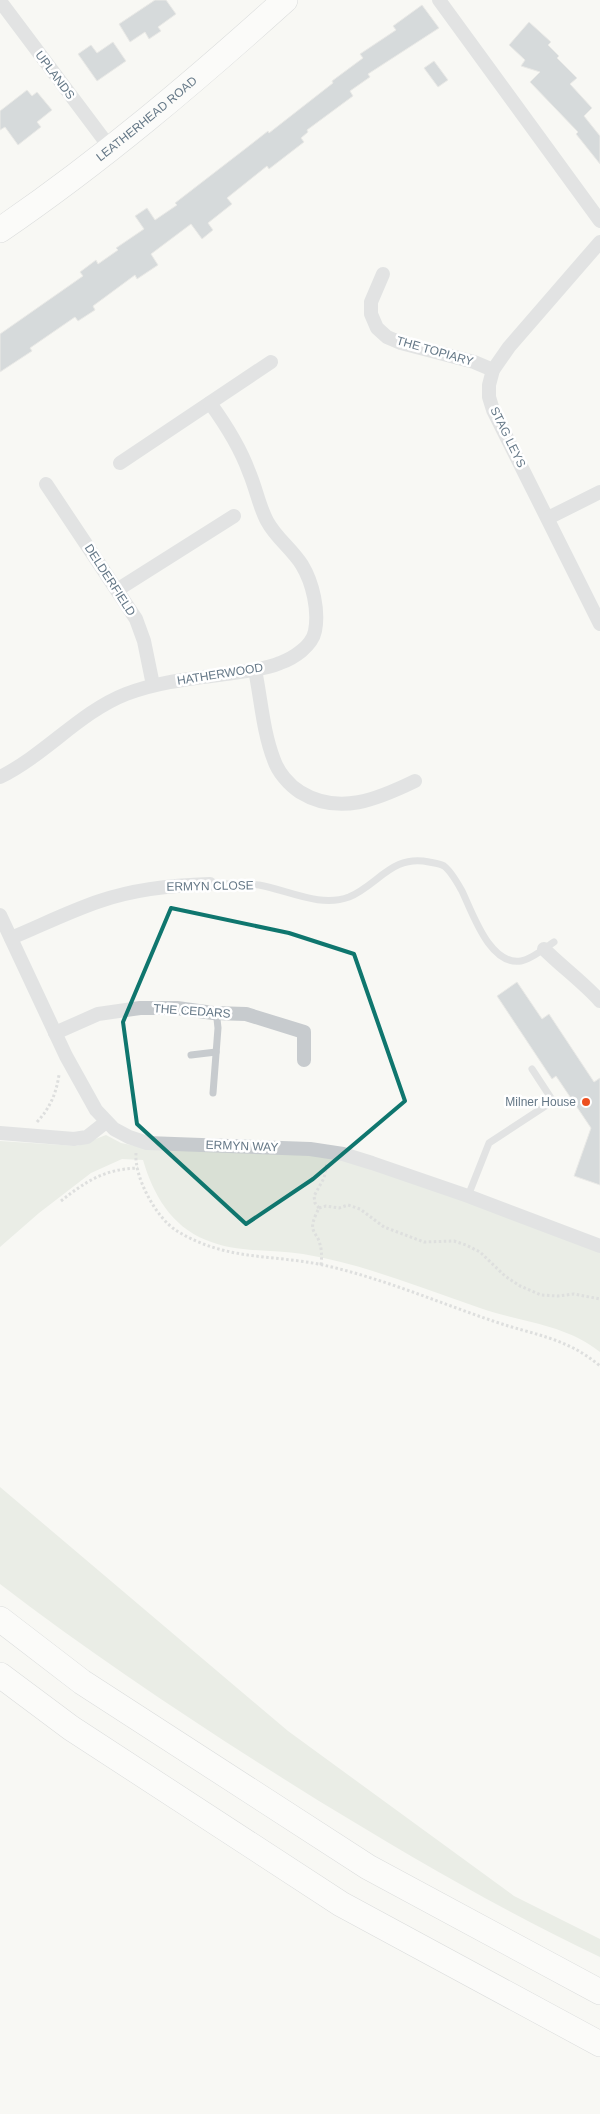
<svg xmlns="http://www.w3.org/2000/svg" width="600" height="2114" viewBox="0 0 600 2114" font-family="Arial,sans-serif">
<rect width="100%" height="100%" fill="#f8f8f4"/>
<g fill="#d9e0d5">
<path d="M106 1135 121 1143 151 1149 336 1156 402 1178 600 1251V1352C566 1324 520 1322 480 1308 421 1288 364 1264 303 1254 271 1249 236 1253 206 1240 171 1226 153 1194 143 1160L122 1159 91 1173 39 1213 0 1247V1141L77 1146Z"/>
<path d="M0 1487 288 1731 514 1896 600 1939V1957C503 1911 411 1857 319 1801 210 1733 102 1662 0 1584Z"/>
</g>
<g fill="#aeb6bc" stroke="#d9d9d7">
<path d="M155 0H166L176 14 158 27 161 31 149 39 145 32 130 42 119 24Z"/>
<path d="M422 5 439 28 368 74 370 77 350 91 353 96 307 130 308 132 301 138 304 142 269 169 267 166 227 198 232 204 208 223 213 230 202 239 191 224 151 254 158 265 137 279 135 275 93 306 95 310 78 321 75 317 30 348 32 351 0 372V334L83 276 80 272 96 260 98 264 118 250 116 248 144 229 135 216 147 208 155 220 177 205 175 203 245 149 268 131 269 133 333 83 332 81 363 58 360 54 396 30 393 26Z"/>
<path d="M529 22 551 42 548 45 559 56 557 58 577 78 570 84 592 108 584 116 600 136V164L576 134 578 132 530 82 540 72 521 66 525 60 509 45Z"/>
<path d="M113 42 126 61 97 81 78 54 91 45 97 53Z"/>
<path d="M434 61 448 80 438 87 424 68Z"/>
<path d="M27 90 32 96 37 92 52 110 37 122 41 127 18 145 5 127 0 130V111Z"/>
<path d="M517 982 542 1019 549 1014 594 1082 600 1078V1185L574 1176 591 1128 556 1076 552 1079 497 996Z"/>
</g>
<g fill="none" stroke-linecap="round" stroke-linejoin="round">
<defs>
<g id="highway">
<path id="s1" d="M0 230C101 161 194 82 285 0"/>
<path d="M0 1619 82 1682 368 1867 600 1992"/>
<path d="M0 1675 71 1728 341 1904 600 2044"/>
</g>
</defs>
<use href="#highway" stroke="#b9bdc0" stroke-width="26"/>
<g stroke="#bec1c3" stroke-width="3" stroke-dasharray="2.5 2.5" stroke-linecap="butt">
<path d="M37 1122C50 1108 56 1094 59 1075"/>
<path d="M136 1153C134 1177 156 1218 177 1231 226 1261 271 1254 323 1265 382 1278 437 1302 493 1321 533 1335 566 1337 600 1366"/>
<path d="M61 1201C86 1181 105 1169 138 1168"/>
<path d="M319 1208 315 1203 314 1196 324 1178 327 1164"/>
<path d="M321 1265C322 1256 322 1250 319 1241 317 1235 311 1231 313 1223 314 1218 317 1212 319 1208L326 1206 339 1208 348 1205 360 1209 384 1227 424 1242 454 1241 466 1245 480 1252 505 1276 520 1286 541 1295 558 1296 574 1294 600 1299"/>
</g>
<g stroke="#c7cbce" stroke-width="7">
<path d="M210 884C226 884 243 883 259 885 288 890 320 908 349 897 378 885 392 854 429 862 434 863 441 864 444 866 451 871 458 884 462 891 473 914 490 966 521 961 532 959 545 948 554 942"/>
<path d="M191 1055 216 1052"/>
<path d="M213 1093 218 1028 217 1019 213 1014"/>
<path d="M468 1196 489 1143 550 1103 551 1098 532 1069"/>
</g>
<g stroke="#c7cbce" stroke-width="14">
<path d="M439 0 600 221"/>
<path d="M0 1 111 149"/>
<path d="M600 242 509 347 493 370 489 385V397L493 410 600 624"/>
<path d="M383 274 371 302V314L377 328 387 337 401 343 474 362 493 370"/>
<path d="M120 463 271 362"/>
<path d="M46 484 136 619 144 641 153 685"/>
<path d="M548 518 600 492"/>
<path d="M117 590 234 516"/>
<path d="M255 670C261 699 263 732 274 760 278 772 289 785 300 792 339 816 378 799 415 781"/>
<path d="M0 777C45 755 80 712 126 694 160 681 197 678 233 673 248 671 266 669 280 663 294 658 312 646 315 631 319 611 313 583 302 565 292 549 276 538 267 521 259 506 256 488 249 472 240 447 226 425 210 403"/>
<path d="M0 915 66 1056 96 1110 114 1129 129 1137 147 1143 310 1149 343 1154 372 1163 468 1196 600 1246"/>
<path d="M11 938C40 926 70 911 100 901 135 889 172 885 210 884"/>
<path d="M544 949C562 967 583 982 600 1001"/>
<path d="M55 1033 98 1014 140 1008H177L213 1013 246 1014 304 1032V1060"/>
<path d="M0 1133 74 1139 87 1137 106 1122"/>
</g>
<use href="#highway" stroke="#fff" stroke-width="25"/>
</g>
<path d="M0 0H600V2114H0ZM171 908 289 933 354 954 405 1101 313 1179 246 1224 137 1124 123 1022Z" fill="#f8f8f4" fill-opacity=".55" fill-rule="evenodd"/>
<path fill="none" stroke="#0f766e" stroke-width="4" stroke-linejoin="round" d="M171 908 289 933 354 954 405 1101 313 1179 246 1224 137 1124 123 1022Z"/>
<circle fill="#ed4f1f" stroke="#fff" stroke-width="2" cx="586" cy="1102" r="5"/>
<g text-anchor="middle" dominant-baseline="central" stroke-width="5" stroke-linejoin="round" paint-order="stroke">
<g font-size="12" fill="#657887" stroke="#fff">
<text transform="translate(55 75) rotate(53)">UPLANDS</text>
<text stroke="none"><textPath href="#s1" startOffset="184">LEATHERHEAD ROAD</textPath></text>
<text transform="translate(435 351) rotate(16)">THE TOPIARY</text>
<text transform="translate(508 437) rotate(64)">STAG LEYS</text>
<text transform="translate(110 580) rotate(57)">DELDERFIELD</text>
<text transform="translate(220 674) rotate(-9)">HATHERWOOD</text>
<text transform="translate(210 886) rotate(-1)">ERMYN CLOSE</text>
<text transform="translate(192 1011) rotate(4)">THE CEDARS</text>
<text transform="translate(242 1146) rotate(2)">ERMYN WAY</text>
</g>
<g font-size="12" fill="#657887" stroke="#fff" text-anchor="end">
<text x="576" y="1102">Milner House</text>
</g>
</g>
</svg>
